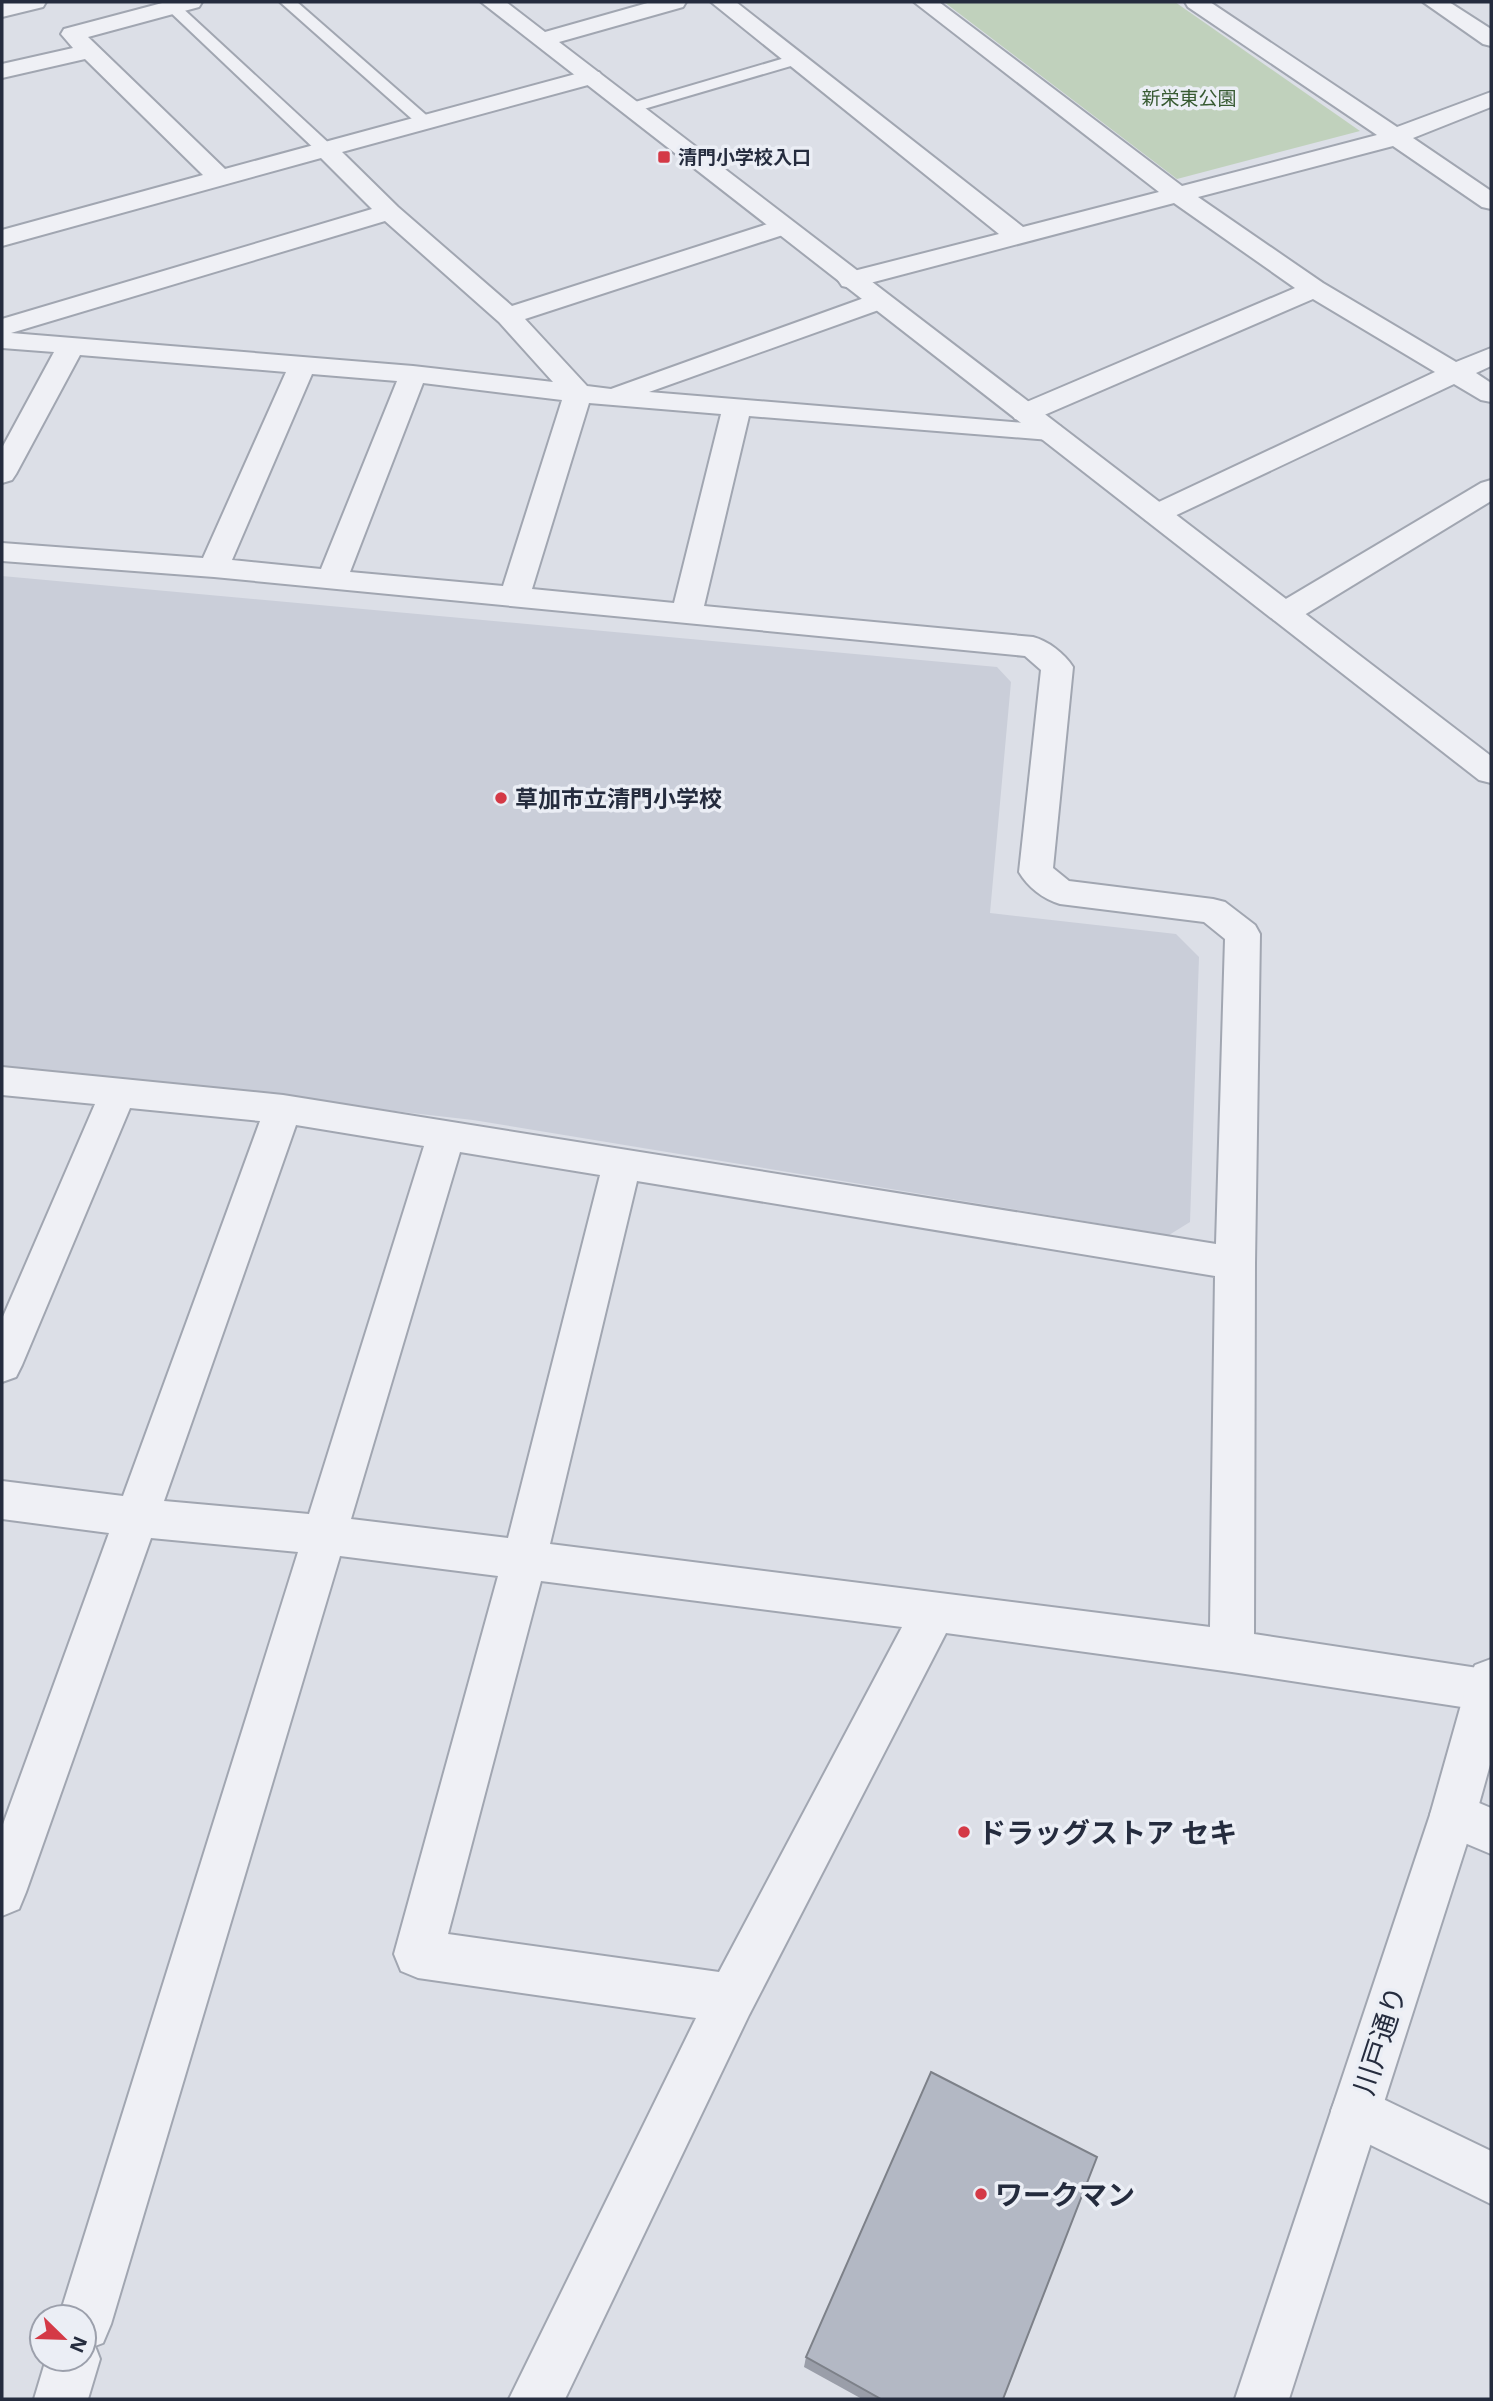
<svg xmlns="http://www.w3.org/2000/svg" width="1493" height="2401" viewBox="0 0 1493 2401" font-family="'Noto Sans','Noto Sans JP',sans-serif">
<rect width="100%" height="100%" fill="#dcdfe7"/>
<path fill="#caced9" d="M2 576 997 667 1011 682 990 913 1176 934 1199 957 1190 1222 1169 1235 473 1120 2 1066Z"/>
<path fill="#c0d1bc" d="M944 2H1175L1360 131 1177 179Z"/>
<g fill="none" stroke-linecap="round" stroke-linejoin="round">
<defs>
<g id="service">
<path d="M173 2 178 4 333 147 335 151 333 155H321L168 10 165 7Z"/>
<path d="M280 2H297L433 121 435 124 433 127H421Z"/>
<path d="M795 55 803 60 801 63 637 111H625L623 108 625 105Z"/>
</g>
<g id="minor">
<path d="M8 2H46L43 7 2 17V3Z"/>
<path d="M166 2H202L199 7 88 37 225 169 583 72H599L603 77 599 82 342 152 398 207 512 306 774 222 783 219 792 222 796 227 792 232 525 319 587 386 611 389 878 293 887 295 891 301 887 307 649 392 1060 426 1064 432 1060 438 1050 440 749 416 704 606 1033 637C1048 641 1064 653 1073 667L1053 868 1069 881 1213 899 1225 902 1255 925 1260 934 1255 1263 1254 1634 1491 1670V1710L1488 1711 1232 1672 946 1633 749 2015 565 2399H509L696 2018 418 1978 401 1971 394 1954 498 1576 340 1556 111 2324 103 2343 95 2346 100 2359 88 2399H34L46 2359H84V2317H59L298 1552 151 1538 26 1892 19 1909 2 1916V1827L109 1533 2 1519V1481L123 1496 260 1121 130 1108 22 1365 16 1377 2 1382V1319L95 1104 2 1095V1067L283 1095 1216 1244 1225 939 1204 922 1060 904C1043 899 1028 887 1019 872L1041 670 1025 656 214 577 2 561V543L203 558 286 372 80 355 16 474 12 480 2 483V448L54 352 2 348V319L372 209 321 158 2 246V230L203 175 85 59 2 78V64L73 48 61 34 64 29ZM385 221 499 322 553 382 413 366 11 333ZM312 374 397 381 321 569 232 560ZM423 383 562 400 503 586 350 572ZM589 403 721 414 674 603 532 589ZM296 1125 424 1146 309 1514 164 1501ZM460 1152 600 1175 508 1538 351 1519ZM637 1181 1215 1276 1210 1627 550 1544ZM541 1581 902 1627 719 1972 448 1934Z"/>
<path d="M711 2H736L1023 227 1159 192 914 2H939L1182 186 1377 135 1188 7 1185 2H1210L1397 127 1491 92V107L1413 138 1491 191V209L1482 207 1393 146 1198 197 1323 283 1456 362 1491 348V366L1476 373 1491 383V402L1481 400 1454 384 1166 520 1156 523 1146 520 1141 514 1146 508 1435 372 1313 299 1035 419 1025 421 1015 419 1011 413 1015 407 1295 288 1174 203 851 288 842 286 838 280 842 274 999 234Z"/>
<path d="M1423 2H1449L1491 29V46L1483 44Z"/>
<path d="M1491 480V501L1296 620 1285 623 1274 620 1270 613 1274 606 1481 483Z"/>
<path d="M1453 1792 1491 1808V1854L1436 1831 1430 1815 1436 1799Z"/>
<path d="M1356 2086 1491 2151V2204L1338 2129 1331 2111 1338 2093Z"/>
</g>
<g id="tertiary">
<path d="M481 2H506L545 32 651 2H686L683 7 559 42 1491 756V783L1479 780Z"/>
<path d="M1491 1659V1761L1476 1815 1289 2399H1235L1430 1815 1468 1680 1475 1665Z"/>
</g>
</defs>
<use href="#service" stroke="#a1a6b1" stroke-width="4"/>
<use href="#minor" stroke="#a1a6b1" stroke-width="4"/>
<use href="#tertiary" stroke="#a1a6b1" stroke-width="4"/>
<use href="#service" fill="#eff0f5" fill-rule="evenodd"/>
<use href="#minor" fill="#eff0f5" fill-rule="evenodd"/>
<use href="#tertiary" fill="#eff0f5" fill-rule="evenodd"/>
</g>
<path fill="#9a9ea9" d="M806 2357 1003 2399H862L804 2367Z"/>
<path fill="#b3b8c4" stroke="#7d8189" stroke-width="2" d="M931 2072 1097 2157 1003 2399H881L806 2357Z"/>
<g fill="#d43946" stroke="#ebeef5" stroke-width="2.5">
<rect x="657" y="150" width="14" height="14" rx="3.5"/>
<circle cx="501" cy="798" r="7"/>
<circle cx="964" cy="1832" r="7"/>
<circle cx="981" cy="2194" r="7"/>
</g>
<g text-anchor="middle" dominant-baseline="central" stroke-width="7" stroke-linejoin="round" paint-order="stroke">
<g font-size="19" fill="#375a32" stroke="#ebeef5">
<text x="1189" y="98">新栄東公園</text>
</g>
<g font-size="19" font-weight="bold" fill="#252c3e" stroke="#ebeef5" text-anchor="start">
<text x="678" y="157">清門小学校入口</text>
</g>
<g font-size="23" font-weight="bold" fill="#252c3e" stroke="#ebeef5" text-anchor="start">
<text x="515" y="798">草加市立清門小学校</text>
</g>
<g font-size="28" font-weight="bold" fill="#252c3e" stroke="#ebeef5" text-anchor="start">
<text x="978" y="1832">ドラッグストア セキ</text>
<text x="995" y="2194">ワークマン</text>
</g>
<g font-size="28" fill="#252c3e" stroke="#ebeef5">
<text transform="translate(1379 2040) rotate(-72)">川戸通り</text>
</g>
</g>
<rect width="1493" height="2401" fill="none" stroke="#252c3e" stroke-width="7"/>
<g transform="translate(63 2338) rotate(113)"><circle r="33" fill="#ebeef5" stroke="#9ca0ac" stroke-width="2"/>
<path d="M0-5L12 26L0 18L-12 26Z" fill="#d43946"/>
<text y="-10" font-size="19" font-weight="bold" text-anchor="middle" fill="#252c3e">N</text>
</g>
</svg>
